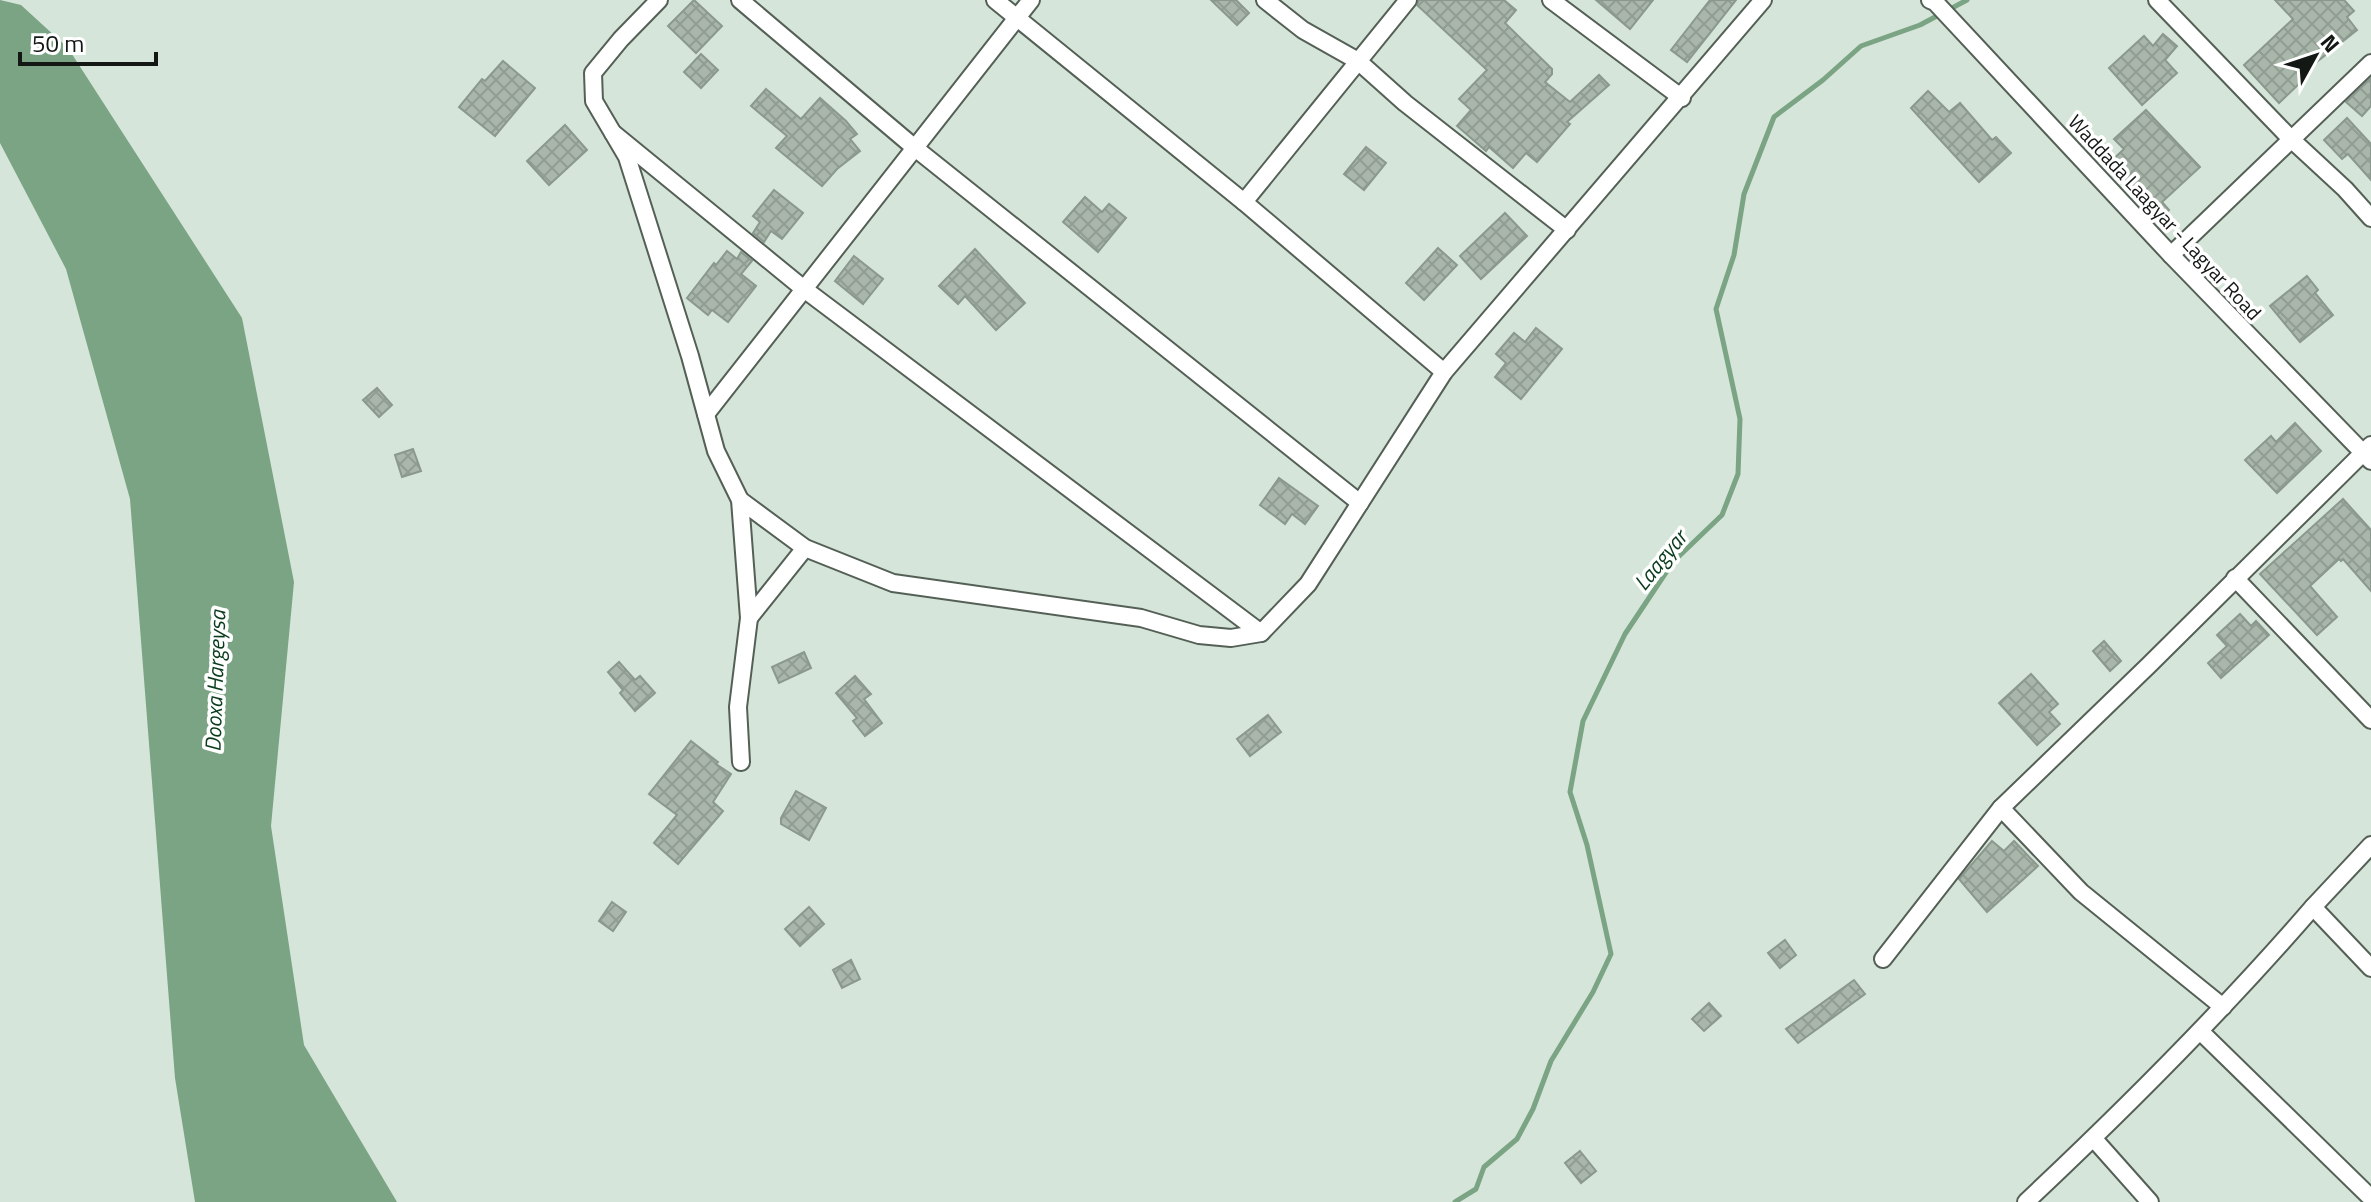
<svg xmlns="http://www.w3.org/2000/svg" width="2371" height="1202" viewBox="0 0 2371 1202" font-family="'Titillium Web',sans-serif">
<defs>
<pattern id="building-cross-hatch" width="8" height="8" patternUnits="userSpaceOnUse" patternTransform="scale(2)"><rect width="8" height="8" fill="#a9b7ab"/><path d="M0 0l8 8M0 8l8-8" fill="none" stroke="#919d92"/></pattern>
</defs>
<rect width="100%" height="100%" fill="#d6e5d9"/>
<path fill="#7aa483" d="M0 0 21 5 68 48 242 318 294 582 271 826 304 1045 397 1202H195L175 1078 130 499 66 269 0 143Z"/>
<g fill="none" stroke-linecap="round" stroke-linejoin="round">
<path stroke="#7aa483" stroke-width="5" d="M1455 1202 1476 1189 1484 1167 1517 1139 1533 1109 1551 1061 1593 992 1611 954 1587 845 1570 792 1583 721 1625 634 1673 562 1722 515 1738 474 1740 419 1716 309 1734 255 1744 194 1774 117 1823 80 1861 46 1920 25 1967 0"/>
</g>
<g fill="url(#building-cross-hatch)" stroke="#8a988d" stroke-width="2">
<path d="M694 0 722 26 696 53 668 26Z"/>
<path d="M1211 0H1236L1249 13 1237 25Z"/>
<path d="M1419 0H1504L1516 10 1505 23 1552 69V74L1545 82 1570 102 1599 75 1609 85 1567 122 1570 124 1537 162 1526 153 1513 168 1489 147 1486 151 1457 126 1471 110 1459 99 1487 70 1417 5Z"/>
<path d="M1596 0H1653L1630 29Z"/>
<path d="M1710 0H1736L1687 62 1671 50Z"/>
<path d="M2275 0H2344L2354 11 2347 17 2357 30 2299 76 2303 80 2279 103 2244 65 2293 19Z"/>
<path d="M2163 34 2177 46 2165 60 2177 73 2142 105 2109 68 2144 36 2153 46Z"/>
<path d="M701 54 718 70 701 88 684 72Z"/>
<path d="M503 61 535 88 495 136 459 107 482 79 485 81Z"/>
<path d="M2371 78V106L2362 116 2346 102Z"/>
<path d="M766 89 801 119 820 98 846 121 857 134 850 139 860 151 837 169 822 186 776 148 787 136 751 106Z"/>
<path d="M1928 91 1949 112 1960 103 1992 140 1996 137 2011 153 1979 182 1911 108Z"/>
<path d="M2146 110 2200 167 2162 202 2169 210 2157 221 2109 163 2124 149 2114 139Z"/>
<path d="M2347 118 2371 144V180L2348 154 2342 159 2324 140Z"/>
<path d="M565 125 587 150 549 185 527 161Z"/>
<path d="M1366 147 1386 163 1364 190 1344 174Z"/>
<path d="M774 190 803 213 782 239 771 231 764 242 753 233 760 222 753 216Z"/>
<path d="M1085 197 1102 212 1109 204 1126 218 1098 252 1063 222Z"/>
<path d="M1505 213 1527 236 1481 279 1460 256Z"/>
<path d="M1438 248 1457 265 1424 300 1406 283Z"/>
<path d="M975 249 1025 303 996 330 965 296 958 304 939 286Z"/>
<path d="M727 251 737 259 741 252 752 261 741 274 756 286 728 322 712 310 708 315 687 298 714 263 716 265Z"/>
<path d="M854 256 883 279 863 304 835 281Z"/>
<path d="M2307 276 2318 290 2315 293 2333 315 2300 342 2270 306Z"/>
<path d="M1536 328 1562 349 1521 399 1495 377 1506 363 1496 354 1514 333 1525 342Z"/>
<path d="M377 388 392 405 379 417 363 400Z"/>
<path d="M2295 423 2321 451 2277 493 2245 460 2271 436 2276 442Z"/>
<path d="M413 449 421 471 402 477 395 455Z"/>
<path d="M1279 478 1318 506 1305 524 1292 514 1285 524 1260 505Z"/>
<path d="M2343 499 2371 530V591L2343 559 2341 561 2339 559 2310 586 2337 617 2317 635 2260 574Z"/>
<path d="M2240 614 2251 626 2256 621 2269 635 2221 678 2208 663 2227 646 2217 635Z"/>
<path d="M2104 641 2121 661 2110 671 2093 651Z"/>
<path d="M804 652 811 668 779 683 772 667Z"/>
<path d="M619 662 635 680 640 676 655 693 635 711 620 693 623 690 608 672Z"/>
<path d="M2031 674 2058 704 2049 712 2060 724 2037 745 1999 703Z"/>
<path d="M855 676 871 694 864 699 882 723 865 736 853 721 857 718 836 693Z"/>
<path d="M1268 715 1281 732 1250 756 1237 739Z"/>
<path d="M691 741 718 762 716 764 731 774 713 802 723 811 678 864 654 843 677 815 649 794Z"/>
<path d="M796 791 826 808 809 840 781 824V818Z"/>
<path d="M1992 841 2004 851 2014 841 2038 866 1987 912 1959 879Z"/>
<path d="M612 902 626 912 613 931 599 921Z"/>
<path d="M809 907 824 924 800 946 785 929Z"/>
<path d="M1785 940 1796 955 1780 968 1768 953Z"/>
<path d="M851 960 860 979 842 988 833 970Z"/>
<path d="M1854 980 1865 994 1798 1043 1786 1029Z"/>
<path d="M1709 1003 1721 1016 1704 1031 1692 1019Z"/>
<path d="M1580 1151 1596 1171 1581 1183 1565 1163Z"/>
</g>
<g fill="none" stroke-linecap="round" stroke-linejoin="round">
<defs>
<g id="street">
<path d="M659 0 621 39 593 73 594 101 627 157 690 356 716 451 740 500 749 618 738 707 741 762"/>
<path d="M740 0 915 148 1360 503"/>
<path d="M995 0 1244 202 1444 372"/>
<path d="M1265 0 1303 30 1358 61 1405 103 1567 230"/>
<path d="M1551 0 1682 98"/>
<path d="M1930 0 1935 2 2171 255 2371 461"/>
<path d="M2157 0 2290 138 2345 189 2371 218"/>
<path d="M613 133 804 289 1261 633"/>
<path d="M1244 202 1408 0"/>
<path d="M2171 255 2371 63"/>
<path d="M706 414 1031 0"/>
<path d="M740 500 805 548 893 583 1141 618 1199 635 1231 638 1261 633 1308 584 1444 372 1763 0"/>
<path d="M2235 578 2371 720"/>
<path d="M749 618 805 548"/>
<path d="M2001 808 2081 892 2223 1007"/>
<path d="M2371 845 2313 907 2371 968"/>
<path d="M1883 959 2001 808 2149 665 2371 445"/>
<path d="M2200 1031 2371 1198"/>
<path d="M2094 1139 2150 1202"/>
<path d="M2026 1202C2126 1108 2223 1011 2313 907"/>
</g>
</defs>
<use href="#street" stroke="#546056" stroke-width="20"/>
<use href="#street" stroke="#fff" stroke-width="16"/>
</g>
<g text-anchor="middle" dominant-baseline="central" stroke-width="7" stroke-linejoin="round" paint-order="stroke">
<g font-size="20" fill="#131814" stroke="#fff">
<text transform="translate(2165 217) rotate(47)">Waddada Laagyar - Lagyar Road</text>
</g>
<g font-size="22" font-style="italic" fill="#0a3c1c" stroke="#fff">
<text transform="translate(1660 560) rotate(-51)">Laagyar</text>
<text transform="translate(215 681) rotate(-88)">Dooxa Hargeysa</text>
</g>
</g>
<g transform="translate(2315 56) rotate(50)" stroke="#ffffff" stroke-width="6" paint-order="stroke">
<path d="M0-6L14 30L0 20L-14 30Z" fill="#131814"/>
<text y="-12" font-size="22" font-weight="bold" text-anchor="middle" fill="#131814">N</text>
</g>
<path d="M20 52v12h136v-12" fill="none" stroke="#131814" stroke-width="4"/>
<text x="32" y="52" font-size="24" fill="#131814" stroke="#ffffff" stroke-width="6" paint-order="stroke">50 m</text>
</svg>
